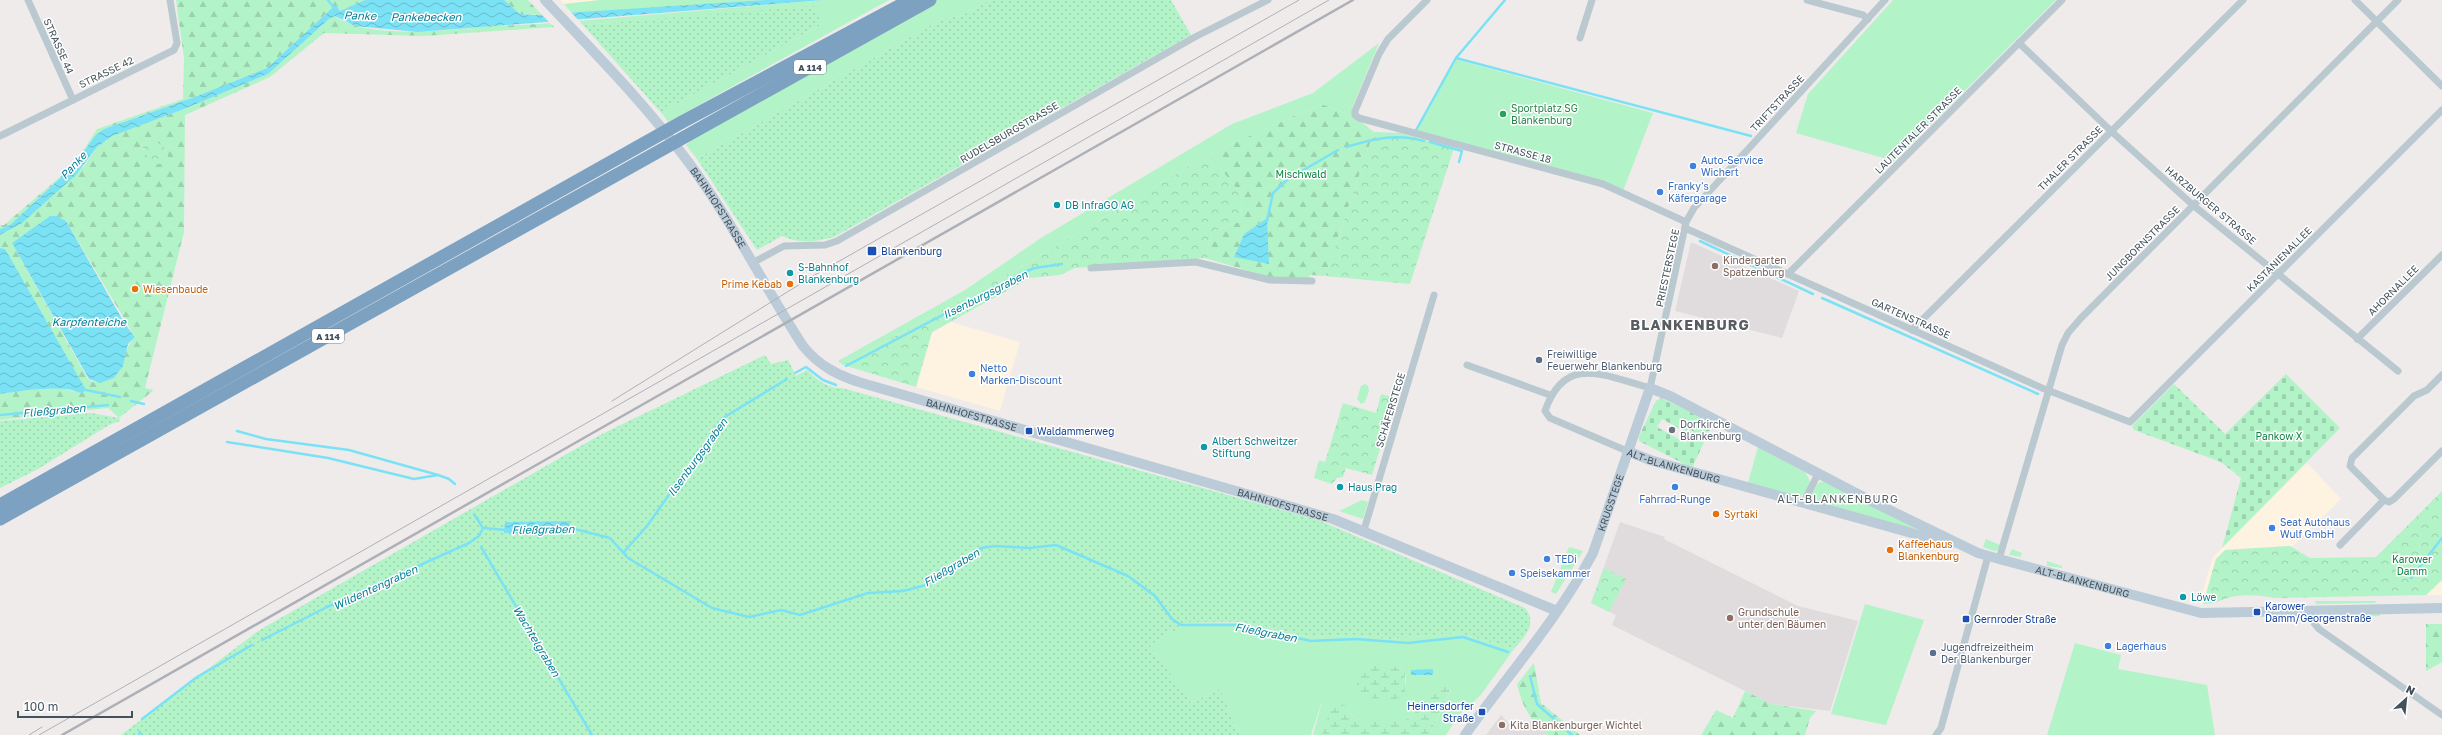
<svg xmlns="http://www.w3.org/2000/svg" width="2442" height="735" viewBox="0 0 2442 735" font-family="'Golos Text',sans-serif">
<defs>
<pattern id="forest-firs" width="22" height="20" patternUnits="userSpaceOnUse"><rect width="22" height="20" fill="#b3f3c8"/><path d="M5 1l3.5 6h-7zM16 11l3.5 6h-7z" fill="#9bd2ae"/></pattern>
<pattern id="wetland-marsh" width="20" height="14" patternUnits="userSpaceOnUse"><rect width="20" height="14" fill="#b3f3c8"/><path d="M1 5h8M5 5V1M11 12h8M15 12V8" fill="none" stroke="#9bd2ae"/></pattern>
<pattern id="cemetery-stones" width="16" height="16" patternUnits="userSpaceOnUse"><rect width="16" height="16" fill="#b3f3c8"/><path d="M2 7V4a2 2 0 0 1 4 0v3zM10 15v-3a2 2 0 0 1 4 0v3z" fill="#9bd2ae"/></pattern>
<pattern id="park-crowns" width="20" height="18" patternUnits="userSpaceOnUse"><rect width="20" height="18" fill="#b3f3c8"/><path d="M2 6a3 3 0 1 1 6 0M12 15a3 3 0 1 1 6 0" fill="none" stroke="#9bd2ae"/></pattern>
<pattern id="garden-dots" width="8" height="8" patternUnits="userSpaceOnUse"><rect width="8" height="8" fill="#b3f3c8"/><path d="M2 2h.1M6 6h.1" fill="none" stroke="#9bd2ae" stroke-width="1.8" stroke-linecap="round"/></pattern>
<pattern id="water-waves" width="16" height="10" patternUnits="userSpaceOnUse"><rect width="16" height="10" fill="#7be2f5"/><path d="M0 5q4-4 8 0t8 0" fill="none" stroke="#66bac9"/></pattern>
</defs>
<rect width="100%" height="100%" fill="#efebeb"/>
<g fill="#fef3e1">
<path d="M560 0H600L564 4Z"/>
<path d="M951 322 1020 342 1000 411 916 387 932 333Z"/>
<path d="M2307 463 2341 499 2293 546 2225 550 2216 559 2203 604H2199L2213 557Z"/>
<path d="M2442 580V595H2426Z"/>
</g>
<g fill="#e0dcdd">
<path d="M1691 242 1799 291 1782 338 1675 311Z"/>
<path d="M1620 522 1665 537 1664 539 1798 606 1858 621 1830 711 1771 704 1612 625 1616 615 1591 603Z"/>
<path d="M1501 715 1515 730 1532 721 1548 735H1486Z"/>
</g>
<g fill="#b3f3c8" fill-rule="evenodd">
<path d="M600 0H765L580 13 571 12 564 4Z"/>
<path d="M824 0H889L668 122 663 115 674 105 822 24 814 7 583 25 578 21Z"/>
<path d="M937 0H990L961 16 942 19 697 159 686 145 695 137Z"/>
<path d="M1893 0H2056L1894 161 1796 133 1808 94Z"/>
<path d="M1379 43 1352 108 1353 116 1321 104 1209 154 1028 263 843 365 838 361 965 290 1041 238 1232 124 1313 93Z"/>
<path d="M1454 59 1653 113 1623 191 1416 131Z"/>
<path d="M1365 384 1368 386 1369 391 1365 402 1361 404 1357 399 1361 386Z"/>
<path d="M1758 447 1806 473 1810 482 1804 494 1799 497 1748 483Z"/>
<path d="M1820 482H1825L1934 534 1813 502 1811 494 1816 485Z"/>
<path d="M1362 500 1368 502 1363 519 1339 511Z"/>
<path d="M1986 539 2000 545 1998 550 1994 551 1983 547Z"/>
<path d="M1569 547 1583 551 1556 594 1551 592Z"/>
<path d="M2012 549 2022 553 2021 557 2009 555Z"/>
<path d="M2047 561 2062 566V568L2047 566Z"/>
<path d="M2315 601H2376L2375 603 2316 604Z"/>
<path d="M1865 604 1924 620 1886 725 1831 714Z"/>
<path d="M2338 614H2380V616L2343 617Z"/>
<path d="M1189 622 1250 623 1310 637 1349 635 1391 639 1459 633 1514 649 1480 696 1460 714 1446 735H1429L1451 690 1446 686 1429 696 1410 718 1398 722H1365L1348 713 1322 735H1313L1323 698 1311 735H1239L1220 689 1191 703 1150 645ZM1368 665 1402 669 1406 676 1405 691Z"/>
<path d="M2075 643 2121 655 2118 669 2207 685 2215 735H2047Z"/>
</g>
<g fill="url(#forest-firs)" fill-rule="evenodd">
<path d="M176 0H365L340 11 336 5 331 9 267 68 197 96 104 129 74 165 10 225 0 229V225H4L74 165 97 129 183 99 184 58Z"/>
<path d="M504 0H528L542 15 520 14Z"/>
<path d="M335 16C368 41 455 29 495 26 513 25 532 25 550 23L554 27 424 36 324 33 270 77 185 115 184 232 145 388 154 390 119 418 108 408 0 420V394C18 391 59 384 75 392L5 249 0 248V235L84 166 97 147 112 135 184 109 268 74 329 19ZM150 139 161 145 168 153 144 151 142 144ZM57 216 66 221 135 337C122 350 127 365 114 378L93 382 88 379 12 243Z"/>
<path d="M1321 104 1353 116 1374 132 1325 276 1310 275 1309 278 1269 277 1205 258 1212 232 1241 221 1242 196 1209 154ZM1267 218 1234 257 1244 234Z"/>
<path d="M2426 624H2442V662L2426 671Z"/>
<path d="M1534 663 1541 703 1580 735H1548C1530 721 1522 706 1517 684Z"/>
<path d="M1745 691 1771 704 1816 711 1810 718 1805 735H1701L1716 710 1733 718Z"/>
</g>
<g fill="url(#wetland-marsh)">
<path d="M1368 665 1398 667 1405 672V691L1401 697C1395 700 1388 699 1382 699 1360 698 1353 694 1359 671Z"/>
<path d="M1446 686 1451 689 1429 735H1322L1332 705 1337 703 1347 706 1348 713 1365 722H1398L1410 718 1429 696Z"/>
</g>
<g fill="url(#cemetery-stones)" fill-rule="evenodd">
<path d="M2286 374 2340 428 2222 548 2241 478 2221 462 2134 430 2132 426 2174 384 2225 434Z"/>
<path d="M1661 398 1713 423 1692 468 1639 441V436L1656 401ZM1662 419 1686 432 1688 429 1693 431 1686 443 1657 427Z"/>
</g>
<g fill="url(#park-crowns)">
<path d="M1374 132 1401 133 1454 148 1410 284 1325 276Z"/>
<path d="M145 138C156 141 167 145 168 157L164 164C149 165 146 157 142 144Z"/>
<path d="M1209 154 1242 196 1241 221 1212 232 1205 258 1075 268 1060 275 1030 278 932 332 916 387 843 365 1028 263Z"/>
<path d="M1381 394 1396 398 1372 475 1346 468 1343 477 1337 478 1332 484 1314 478 1319 460 1325 462 1343 403 1376 413Z"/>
<path d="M2442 491V580L2426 595 2275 598C2262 595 2244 594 2231 597 2221 600 2214 604 2203 604L2216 559 2225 550 2290 546 2310 558 2376 557Z"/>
<path d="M1604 568 1626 579 1609 612 1591 603Z"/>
</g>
<g fill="url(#garden-dots)">
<path d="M990 0H1171L1191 35 834 237C813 242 801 244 782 236L757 250 697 159 942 19 961 16Z"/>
<path d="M814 6 822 24 674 105 663 115 583 25Z"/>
<path d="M765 355 771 364 788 360 796 376 807 370C818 380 826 388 842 388L1318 520 1525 608C1538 624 1525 636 1514 649L1459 633 1391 639 1349 635 1310 637 1250 623 1229 622H1189L1150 645 1191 703 1220 689 1239 735H121L258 631 600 435Z"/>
<path d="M91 413 119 418 120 421 109 425 38 469 0 488V421Z"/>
</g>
<g fill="url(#water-waves)">
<path d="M365 0H504L520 14 535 15 765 0H824L418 32 355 26 335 16 329 19 268 74 184 109 112 136 97 147 76 175 22 223 0 235V229L10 225 74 165 95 136 104 129 197 96 267 68 331 9 336 5 340 11Z"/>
<path d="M50 216H57L66 221 125 324 135 337 128 344 123 366 114 378 100 383 89 379 12 243Z"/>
<path d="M1267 218 1269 264 1234 257 1244 234Z"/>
<path d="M0 248 5 249 86 390 82 393C76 392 71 389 66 389 46 387 20 391 0 394Z"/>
<path d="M570 521 568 533H504L505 522Z"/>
<path d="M1433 669V675H1411V670Z"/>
</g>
<path fill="#efebeb" d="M569 10 581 23 552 25 540 13Z"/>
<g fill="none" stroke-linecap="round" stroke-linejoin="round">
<g stroke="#7be2f5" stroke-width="2.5">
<path d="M328 0 335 9"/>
<path d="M1456 58 1505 0"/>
<path d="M1415 132 1456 58 1751 136"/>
<path d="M1430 142 1462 151 1459 162"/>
<path d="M1346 147C1373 139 1396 133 1424 141"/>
<path d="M1267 221 1273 193 1288 179 1338 150"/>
<path d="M1700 241 1813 294"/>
<path d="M1822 298 2038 394"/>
<path d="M846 366 1024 272 1035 268 1062 264"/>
<path d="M795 373 806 367 823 380 836 385"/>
<path d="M86 390 120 397"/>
<path d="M131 401 144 404"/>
<path d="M0 415 108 405"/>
<path d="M237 431 266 439 349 450 438 475 449 479 455 484"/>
<path d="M227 442 328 458 414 479 438 475"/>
<path d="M474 514 483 528 506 530"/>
<path d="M567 527 610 538 628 558 712 608 749 617 781 610 800 615 868 593 903 591 926 585 981 548 994 546 1029 548 1056 545 1128 576 1155 596 1172 619 1181 625H1237L1311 641 1356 639 1408 643 1463 637 1508 652"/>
<path d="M481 547 592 735"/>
<path d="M623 553 647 526 723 418 787 379"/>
<path d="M2411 578 2442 538"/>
<path d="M262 640 327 607 469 543 479 536 483 528"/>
<path d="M1530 676 1537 704 1572 735"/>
<path d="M142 719 197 677 252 645"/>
<path d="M139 735 140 732"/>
</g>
<g stroke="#bac8d0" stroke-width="7">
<path d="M28 0 73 100"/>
<path d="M1427 0 1388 39 1379 54 1355 111V115L1359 118 1603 184 1686 222"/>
<path d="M1807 0 1863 15 1868 19"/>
<path d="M2355 0 2442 86"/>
<path d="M1580 38 1592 0"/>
<path d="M2019 43 2111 131 2194 206 2398 371"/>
<path d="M0 136 174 50 177 43 170 0"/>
<path d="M1685 228 2042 388 2130 422 2442 110"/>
<path d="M754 262 784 246 825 245 837 241 1193 38 1268 0"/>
<path d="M1091 268 1196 262 1270 280 1312 281"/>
<path d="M1788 274 2062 0"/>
<path d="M1912 330 2243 0"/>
<path d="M2357 339 2442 255"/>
<path d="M1467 365 1550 395"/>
<path d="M2442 375 2427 390 2414 396 2352 458 2350 466 2384 500 2389 502 2394 499 2442 451"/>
<path d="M1627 451 1550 418 1545 411C1565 353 1605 376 1650 388L1686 222 1694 208 1885 0"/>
<path d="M1803 503 1818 474"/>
<path d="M1364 530 1434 295"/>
<path d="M2340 545 2384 500"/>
<path d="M1999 559 2062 345 2068 333 2081 318 2398 0"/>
<path d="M2312 610 2314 623 2319 629 2442 715"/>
<path d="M1936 735 1941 728 1988 556"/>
</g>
<g stroke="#bbcbd8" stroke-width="10">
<path id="s1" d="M545 0C595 53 646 105 689 163 732 221 764 286 803 346 819 366 839 376 862 383L1333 519 1557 611"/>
<path id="s2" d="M1627 451 1650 460 1951 544"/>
<path id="s3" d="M1465 735C1508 675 1558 619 1593 553L1650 388 1670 396 1875 503 1978 553 1999 559 2201 613 2442 608"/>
</g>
<g stroke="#7da2c1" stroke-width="13">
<path d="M0 505 682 122 910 0"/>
<path d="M0 519 930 0"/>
</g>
<g stroke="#adb1b7" stroke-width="1">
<path d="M612 401 813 276 1299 0"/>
<path d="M29 735 42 727"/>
<path d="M39 735 1329 0"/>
</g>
<path stroke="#adb1b7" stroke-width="2.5" d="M62 735 1353 0"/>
</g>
<circle fill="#2e9e5b" stroke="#fff" stroke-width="1.5" cx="1503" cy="114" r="4"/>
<g fill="#3f7fe0" stroke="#fff" stroke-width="1.5">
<circle cx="1693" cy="166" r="4"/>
<circle cx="1660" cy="192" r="4"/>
<circle cx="972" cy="374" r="4"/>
<circle cx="1675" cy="487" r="4"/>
<circle cx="2272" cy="528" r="4"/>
<circle cx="1547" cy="559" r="4"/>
<circle cx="1512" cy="573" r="4"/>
<circle cx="2108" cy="646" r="4"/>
</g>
<g fill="#0f9aa8" stroke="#fff" stroke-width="1.5">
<circle cx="1057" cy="205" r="4"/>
<circle cx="790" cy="273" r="4"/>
<circle cx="1204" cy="447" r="4"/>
<circle cx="1340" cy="487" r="4"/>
<circle cx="2183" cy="597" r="4"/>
</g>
<g fill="#1a4fb4" stroke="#fff" stroke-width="1.5">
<rect x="867" y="246" width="10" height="10" rx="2"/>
<rect x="1025" y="427" width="8" height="8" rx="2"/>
<rect x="2253" y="608" width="8" height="8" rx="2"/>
<rect x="1962" y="615" width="8" height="8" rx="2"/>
<rect x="1478" y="708" width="8" height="8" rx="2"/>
</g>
<g fill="#8d6e63" stroke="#fff" stroke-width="1.5">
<circle cx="1715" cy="266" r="4"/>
<circle cx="1730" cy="618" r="4"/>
<circle cx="1502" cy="725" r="4"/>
</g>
<g fill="#e8710a" stroke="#fff" stroke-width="1.5">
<circle cx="790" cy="284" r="4"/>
<circle cx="135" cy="289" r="4"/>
<circle cx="1716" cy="514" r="4"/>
<circle cx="1890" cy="550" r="4"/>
</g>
<g fill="#5c6f8a" stroke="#fff" stroke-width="1.5">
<circle cx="1539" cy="360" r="4"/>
<circle cx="1933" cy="653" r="4"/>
</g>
<circle fill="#6b7280" stroke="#fff" stroke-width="1.5" cx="1672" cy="430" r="4"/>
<g text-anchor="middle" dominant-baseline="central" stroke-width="3" stroke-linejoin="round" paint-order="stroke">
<g fill="#fff" stroke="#7b858c" stroke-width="1">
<rect x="794" y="60" width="32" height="14" rx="3"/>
<rect x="312" y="329" width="32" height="14" rx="3"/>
</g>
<g font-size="9" font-weight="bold" fill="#42515b">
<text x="810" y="67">A 114</text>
<text x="328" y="336">A 114</text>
</g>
<g font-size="10" fill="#42515b" stroke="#fff">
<text transform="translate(59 46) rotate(66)">STRASSE 44</text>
<text transform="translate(106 72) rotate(-26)">STRASSE 42</text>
<text transform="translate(1777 103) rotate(-47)">TRIFTSTRASSE</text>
<text transform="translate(1918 130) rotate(-45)">LAUTENTALER STRASSE</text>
<text transform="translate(1009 132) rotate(-30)">RUDELSBURGSTRASSE</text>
<text transform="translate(1523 152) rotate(15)">STRASSE 18</text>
<text transform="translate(2070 158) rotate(-45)">THALER STRASSE</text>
<text transform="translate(2211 205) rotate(40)">HARZBURGER STRASSE</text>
<text stroke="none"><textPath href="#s1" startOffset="271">BAHNHOFSTRASSE</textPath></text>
<text transform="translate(2142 243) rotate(-45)">JUNGBORNSTRASSE</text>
<text transform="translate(2279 259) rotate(-45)">KASTANIENALLEE</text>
<text transform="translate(1667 268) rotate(-78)">PRIESTERSTEGE</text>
<text transform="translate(2393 290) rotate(-45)">AHORNALLEE</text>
<text transform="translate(1911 318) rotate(24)">GARTENSTRASSE</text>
<text transform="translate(1390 410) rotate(-73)">SCHÄFERSTEGE</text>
<text stroke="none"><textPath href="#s1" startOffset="618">BAHNHOFSTRASSE</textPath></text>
<text stroke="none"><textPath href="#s2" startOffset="49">ALT-BLANKENBURG</textPath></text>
<text stroke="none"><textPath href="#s3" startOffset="276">KRUGSTEGE</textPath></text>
<text stroke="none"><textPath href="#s1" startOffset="942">BAHNHOFSTRASSE</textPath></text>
<text stroke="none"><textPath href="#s3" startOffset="873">ALT-BLANKENBURG</textPath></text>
</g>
<g font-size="10" fill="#27864d" stroke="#fff" text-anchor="start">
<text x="1511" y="108">Sportplatz SG<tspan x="1511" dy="12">Blankenburg</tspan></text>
</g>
<g font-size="10" fill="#366cbe" stroke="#fff" text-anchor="start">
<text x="1701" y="160">Auto-Service<tspan x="1701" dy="12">Wichert</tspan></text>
<text x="1668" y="186">Franky's<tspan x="1668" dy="12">Käfergarage</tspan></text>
<text x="980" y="368">Netto<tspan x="980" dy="12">Marken-Discount</tspan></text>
<text x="1675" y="499" text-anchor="middle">Fahrrad-Runge</text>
<text x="2280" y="522">Seat Autohaus<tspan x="2280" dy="12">Wulf GmbH</tspan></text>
<text x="1555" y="559">TEDi</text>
<text x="1520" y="573">Speisekammer</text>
<text x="2116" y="646">Lagerhaus</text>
</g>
<g font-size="10" fill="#0d8341" stroke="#fff">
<text x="1301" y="174">Mischwald</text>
<text x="2279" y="436">Pankow X</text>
<text x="2412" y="559">Karower<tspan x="2412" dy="12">Damm</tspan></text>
</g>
<g font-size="10" fill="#0d838f" stroke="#fff" text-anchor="start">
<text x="1065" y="205">DB InfraGO AG</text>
<text x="798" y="267">S-Bahnhof<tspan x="798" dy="12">Blankenburg</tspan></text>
<text x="1212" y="441">Albert Schweitzer<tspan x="1212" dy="12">Stiftung</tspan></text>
<text x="1348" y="487">Haus Prag</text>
<text x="2191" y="597">Löwe</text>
</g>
<g font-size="10" fill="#164399" stroke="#fff" text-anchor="start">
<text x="881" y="251">Blankenburg</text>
<text x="1037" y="431">Waldammerweg</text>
<text x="2265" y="606">Karower<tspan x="2265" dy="12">Damm/Georgenstraße</tspan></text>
<text x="1974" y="619">Gernroder Straße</text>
<text x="1474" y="706" text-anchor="end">Heinersdorfer<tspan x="1474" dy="12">Straße</tspan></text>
</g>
<g font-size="10" fill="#785e54" stroke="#fff" text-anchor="start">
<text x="1723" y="260">Kindergarten<tspan x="1723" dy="12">Spatzenburg</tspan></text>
<text x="1738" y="612">Grundschule<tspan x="1738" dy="12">unter den Bäumen</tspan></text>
<text x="1510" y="725">Kita Blankenburger Wichtel</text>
</g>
<g font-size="10" fill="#c56008" stroke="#fff" text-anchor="start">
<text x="782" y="284" text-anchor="end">Prime Kebab</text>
<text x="143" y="289">Wiesenbaude</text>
<text x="1724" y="514">Syrtaki</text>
<text x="1898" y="544">Kaffeehaus<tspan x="1898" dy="12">Blankenburg</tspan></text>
</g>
<g font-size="10" fill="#4e5e75" stroke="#fff" text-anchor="start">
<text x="1547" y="354">Freiwillige<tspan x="1547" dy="12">Feuerwehr Blankenburg</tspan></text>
<text x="1941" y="647">Jugendfreizeitheim<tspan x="1941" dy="12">Der Blankenburger</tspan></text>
</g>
<g font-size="10" fill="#5b616d" stroke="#fff" text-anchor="start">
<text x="1680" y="424">Dorfkirche<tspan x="1680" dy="12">Blankenburg</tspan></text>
</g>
<g font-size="11" font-style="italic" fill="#038198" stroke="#fff">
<text transform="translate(360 15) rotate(2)">Panke</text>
<text x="426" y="16">Pankebecken</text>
<text transform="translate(73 165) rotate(-47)">Panke</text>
<text transform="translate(985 294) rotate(-27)">Ilsenburgsgraben</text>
<text x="89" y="321">Karpfenteiche</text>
<text transform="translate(54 410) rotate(-5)">Fließgraben</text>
<text transform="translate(697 457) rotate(-54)">Ilsenburgsgraben</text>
<text transform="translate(543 529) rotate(-1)">Fließgraben</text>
<text transform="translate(951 567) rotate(-31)">Fließgraben</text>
<text transform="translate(375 587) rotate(-25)">Wildentengraben</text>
<text transform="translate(1266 632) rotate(11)">Fließgraben</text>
<text transform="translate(537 641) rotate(59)">Wachtelgraben</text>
</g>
<g font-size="11" letter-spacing="1" fill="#585d61" stroke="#fff">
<text x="1838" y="498">ALT-BLANKENBURG</text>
</g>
<g font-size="14" font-weight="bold" letter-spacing="1" fill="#585d61" stroke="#fff">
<text x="1690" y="324">BLANKENBURG</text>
</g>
</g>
<g transform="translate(2406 699) rotate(27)" stroke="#ffffff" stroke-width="3" paint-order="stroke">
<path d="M0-3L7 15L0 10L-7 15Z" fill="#42515b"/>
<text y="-6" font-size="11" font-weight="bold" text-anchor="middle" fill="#42515b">N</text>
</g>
<path d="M18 711v6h114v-6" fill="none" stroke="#42515b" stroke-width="2"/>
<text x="24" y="711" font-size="12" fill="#42515b" stroke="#ffffff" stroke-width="3" paint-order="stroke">100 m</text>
</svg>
